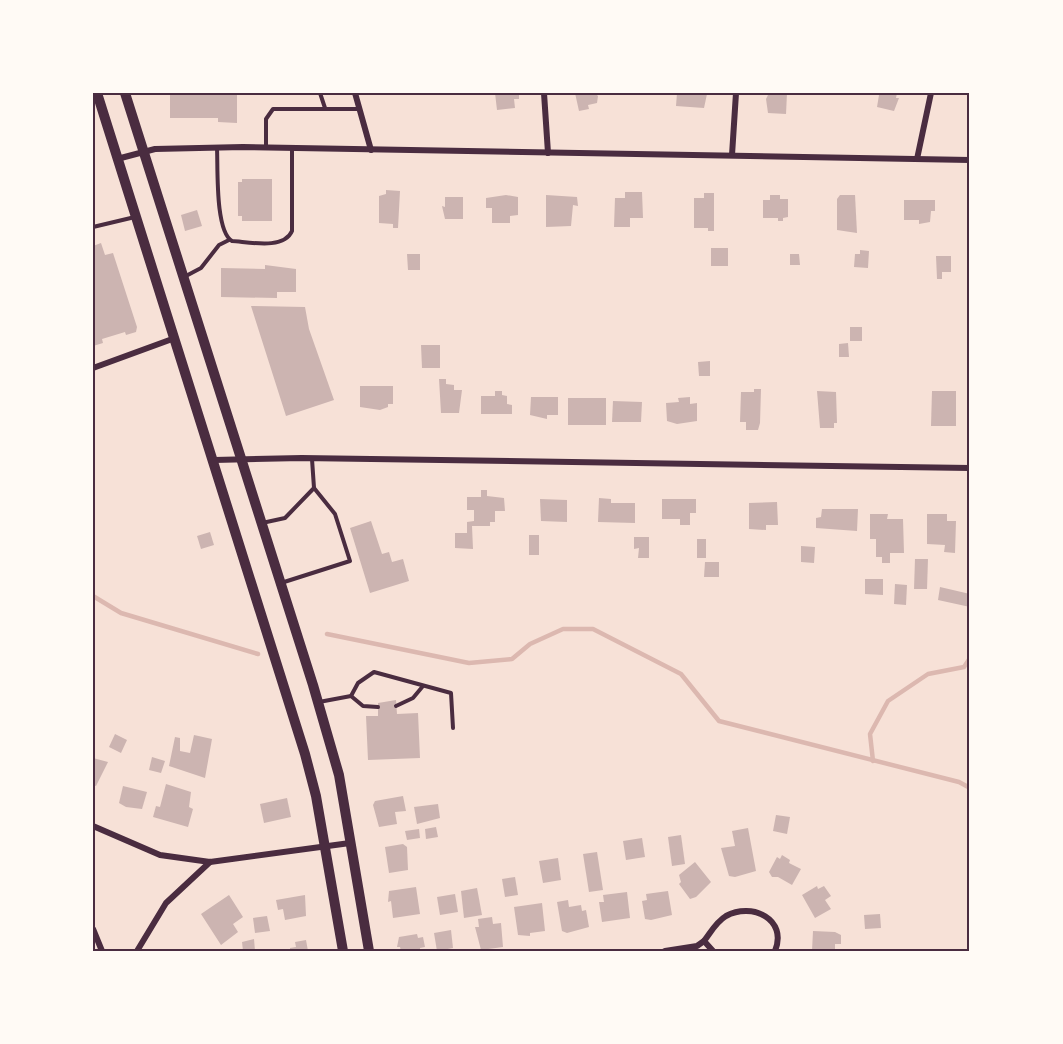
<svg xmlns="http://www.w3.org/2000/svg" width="1063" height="1044" viewBox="0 0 1063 1044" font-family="Raleway,sans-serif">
<rect width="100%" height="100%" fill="#f7e1d7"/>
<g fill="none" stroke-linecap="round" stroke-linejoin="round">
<g stroke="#dcb8b0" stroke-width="4.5">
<path d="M93 596 121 613 258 654"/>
<path d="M327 634 469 663 512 659 530 644 563 629H593L681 674 719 721 959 782 970 788"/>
<path d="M873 761 870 734 888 701 928 674 964 667 970 658"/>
</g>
</g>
<g fill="#ccb4b1">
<path d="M170 93H237V123L218 122V118H170Z"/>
<path d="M495 93H519V99H514L515 108 497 110Z"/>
<path d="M575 93H595L598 96 597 103 588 105 589 109 579 111Z"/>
<path d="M677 93 707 94 704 108 676 106Z"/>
<path d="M769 93H787L786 114 768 113 766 99Z"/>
<path d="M873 93H897L896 98H899L894 111 877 107 879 95Z"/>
<path d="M242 179H272V221H242V216H238V182H242Z"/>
<path d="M386 190 400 191 398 228H393V224L379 223V196L386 194Z"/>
<path d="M625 192H642L643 218H630V227H614L615 198H625Z"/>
<path d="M704 193H714V231H708V228H694V198H704Z"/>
<path d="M506 195 518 197V215L510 216V223H492V208H486V198Z"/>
<path d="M546 195 577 197 578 206 573 205 571 226 546 227Z"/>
<path d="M770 195H780V199H788V217L783 218V221H778V218H763V200H770Z"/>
<path d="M840 195H855L857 233 837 230V199Z"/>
<path d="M445 197H463V219H445L442 206 445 207Z"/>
<path d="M904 200H935V211H931L930 222 919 224V220H904Z"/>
<path d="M197 210 202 226 185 231 181 215Z"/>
<path d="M101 243 105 255 113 253 137 327 136 332 126 335 125 332 102 339 103 343 93 346V246Z"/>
<rect x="711" y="248" width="17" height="18"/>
<path d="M860 250 869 251 868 268 854 267 855 254H860Z"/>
<path d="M407 254H420V270H408Z"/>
<path d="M790 254H799L800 265H790Z"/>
<path d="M936 256H951V272H942V279H937Z"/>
<path d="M265 265 296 269V292H277V298L221 297V268L265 269Z"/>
<path d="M251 306 305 307 309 329 334 400 286 416Z"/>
<rect x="850" y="327" width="12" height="14"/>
<path d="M848 343 849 357H839V344Z"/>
<path d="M421 345H440V368H422Z"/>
<path d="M710 361V376H699L698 362Z"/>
<path d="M439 379H446V384L454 385V390H462L459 413H441Z"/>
<path d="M360 386H393V404H388V407L380 410 360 407Z"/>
<path d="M754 389H761L760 423 758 430H746V422H740L741 392H754Z"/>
<path d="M495 391H502V395L507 396V404L512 405V414H481V396H495Z"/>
<path d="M817 391 836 392 837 423H834V428H820Z"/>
<path d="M932 391H956V426H931Z"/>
<path d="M531 397H558V415H547V419L530 415Z"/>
<path d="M690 397V404L697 403V421L677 424 667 421 666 403 679 402 678 398Z"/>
<rect x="568" y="398" width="38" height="27"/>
<path d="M613 401 642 402 641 422H612Z"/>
<path d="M481 490H487V496L504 498 505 511H495V522H490V526H472L473 549 455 548V533H467V522L474 521V510H467V497H481Z"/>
<path d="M599 498 611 499V503H635V523L598 522Z"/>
<path d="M540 499 567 500V522L541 521Z"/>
<path d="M662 499H696V513H690V525H680V519H662Z"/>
<path d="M777 502 778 525H766V530L749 529V503Z"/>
<path d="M822 509H858L857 531 816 528V518L821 517Z"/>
<path d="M870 514H888L887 519H903L904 553H890V563H882V557H876V539H870Z"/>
<path d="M927 514H947V521H956L955 553 944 552 945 545 927 544Z"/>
<path d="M371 521 382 554 389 552 392 562 403 559 409 581 370 593 350 528Z"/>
<path d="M210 532 214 545 201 549 197 536Z"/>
<rect x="529" y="535" width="10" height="20"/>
<path d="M634 537H649V558H638L639 548 634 549Z"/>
<rect x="697" y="539" width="9" height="19"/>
<path d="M801 546 815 547 814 563 801 562Z"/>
<path d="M915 559H928L927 589H914Z"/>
<path d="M705 562H719V577H704Z"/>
<path d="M865 579H883V595L865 594Z"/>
<path d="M895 584 907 585 906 605 894 604Z"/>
<path d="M940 587 970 594V607L938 600Z"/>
<path d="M396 700 397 714 418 713 420 758 368 760 366 716H378V703Z"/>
<path d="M115 734 127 740 121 753 109 747Z"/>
<path d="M194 735 212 739 205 778 169 766 175 737 180 738V751L190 753Z"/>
<path d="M152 757 165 761 161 773 149 770Z"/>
<path d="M93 758 108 762 96 786 93 785Z"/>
<path d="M166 784 191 792 189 807 193 809 188 827 153 817 156 806 160 807Z"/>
<path d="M123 786 147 792 142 809 126 807 119 803Z"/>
<path d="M403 796 406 811 395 812 397 824 379 827 373 805 375 801Z"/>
<path d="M287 798 291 817 264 823 260 804Z"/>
<path d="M438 804 440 818 417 824 414 807Z"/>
<path d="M776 815 790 817 787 834 773 831Z"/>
<path d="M436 827 438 837 426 839 425 829Z"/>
<path d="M748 828 756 871 735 877 729 876 721 848 735 846 732 831Z"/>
<path d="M419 829 420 838 407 840 405 831Z"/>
<path d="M681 835 685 864 672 866 668 837Z"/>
<path d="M642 838 645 857 626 860 623 841Z"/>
<path d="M403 844 407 847 408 870 389 873 385 847Z"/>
<path d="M597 852 603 890 589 892 583 854Z"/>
<path d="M782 855 790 860 789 863 801 869 792 885 778 877H772L769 872 777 857 780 859Z"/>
<path d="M558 858 561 880 543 883 539 861Z"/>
<path d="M695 862 711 882 696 897 690 899 679 884 681 882 679 875Z"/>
<path d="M515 877 518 895 505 897 502 879Z"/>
<path d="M817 886 818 889 824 886 831 896 825 900 831 909 815 918 802 895Z"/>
<path d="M416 887 420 914 393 918 391 901 388 902 389 891Z"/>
<path d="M477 888 482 915 464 918 461 891Z"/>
<path d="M668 891 672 915 651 920 645 919 642 901 647 900 646 894Z"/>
<path d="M627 892 630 918 602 922 599 902H604L603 895Z"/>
<path d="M455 894 458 912 440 915 437 897Z"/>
<path d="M229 895 243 917 233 924 238 932 221 945 201 914Z"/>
<path d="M305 895 306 916 285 920 283 909 278 910 276 900Z"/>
<path d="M568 900 569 907 581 905 582 911 586 910 589 927 567 933 562 931 557 902Z"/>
<path d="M542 903 545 931 530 933V936L518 935 514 907Z"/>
<path d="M880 914 881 928 865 929 864 915Z"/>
<path d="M267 916 270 931 255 933 253 918Z"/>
<path d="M492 917 493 924 501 923 503 947 481 950 475 927H479L478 919Z"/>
<path d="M451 930 453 948 437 951 434 933Z"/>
<path d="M813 931 835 932 841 935V944H835V951H812Z"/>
<path d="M417 934 418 938 423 937 425 947 420 948V951H401L400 947H397L399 937Z"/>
<path d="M254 939 255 951H243L242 942Z"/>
<path d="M306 940 308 951H290V948L296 947 295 942Z"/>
</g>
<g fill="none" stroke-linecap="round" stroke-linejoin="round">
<g stroke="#4a2c40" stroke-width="4">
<path d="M320 93 325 108"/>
<path d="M266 147V119L273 109H359"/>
<path d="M217 148C218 168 215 231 232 241 249 242 284 250 292 231V148"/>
<path d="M93 227 135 217"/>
<path d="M184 277 201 268 219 245 229 240"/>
<path d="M262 523 285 518 314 488 312 459"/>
<path d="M281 583 350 561 335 514 314 488"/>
<path d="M351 696 363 706 378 707"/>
<path d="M319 702 351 696 358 683 374 672 451 693 453 728"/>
<path d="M396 706 413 698 423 686"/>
</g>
<g stroke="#4a2c40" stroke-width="6">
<path d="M355 93 371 150"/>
<path d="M544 93 548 153"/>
<path d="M732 155 736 93"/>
<path d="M117 159 155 149 243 147 970 160"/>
<path d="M917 159 931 93"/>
<path d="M93 368 175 338"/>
<path d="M214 460 302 458 970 468"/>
<path d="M93 826 160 855 210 862 350 843"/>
<path d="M93 929 102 951"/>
<path d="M137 951 166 903 210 862"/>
<path d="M665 951 697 946 704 941"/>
<path d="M713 951 704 941C711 932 716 922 726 916 752 902 788 919 775 951"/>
</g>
<g stroke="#4a2c40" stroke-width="10">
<path d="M97 93 305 754 316 796 343 951"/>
<path d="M125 93 313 685 339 775 369 951"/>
</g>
</g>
<rect width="1063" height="1044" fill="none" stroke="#fffaf5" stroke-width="189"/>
<rect x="94" y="94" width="874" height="856" fill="none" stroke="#4a2c40" stroke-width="2"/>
</svg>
